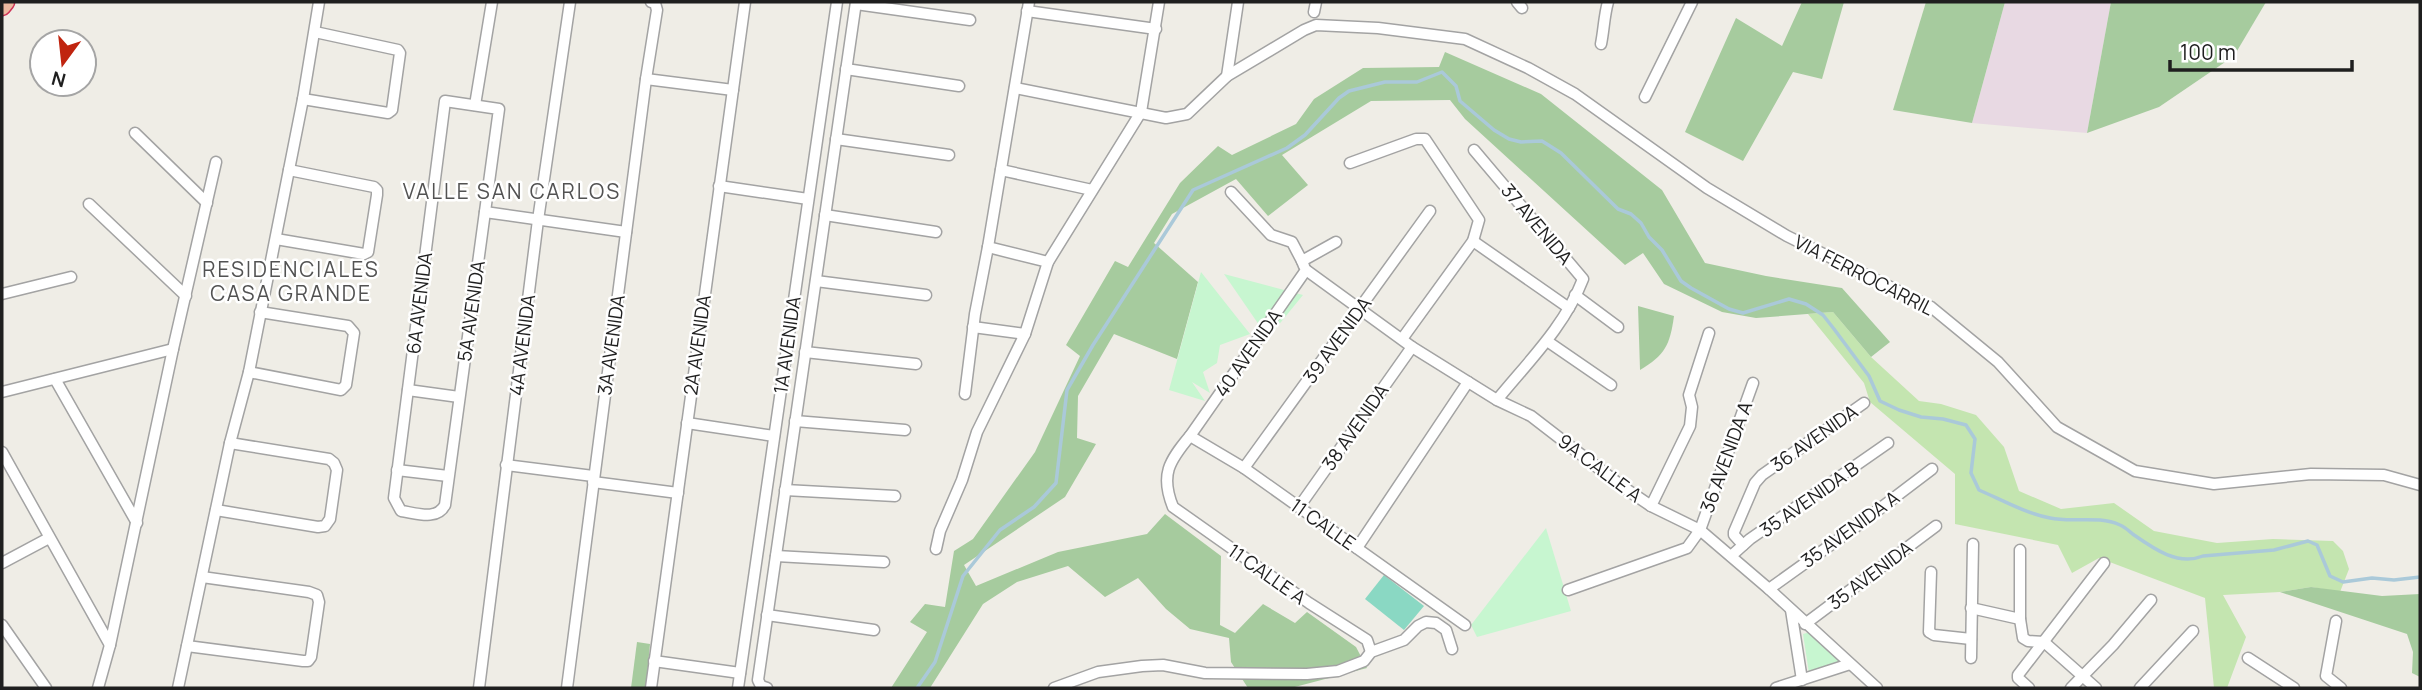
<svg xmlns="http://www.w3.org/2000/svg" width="2422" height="690" viewBox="0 0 2422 690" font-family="Manrope,sans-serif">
<rect width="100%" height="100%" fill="#efede6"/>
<path fill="#e8d9e3" d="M2005 2H2111L2087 133 1972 123Z"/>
<path fill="#c4e5b0" d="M1833 312 1871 357 1919 401 1941 404 1976 415 2004 447 2019 491 2061 509 2114 503 2154 531 2217 543 2273 539 2333 541 2343 551 2349 569 2340 592 2311 587 2280 592 2223 595 2246 637 2227 688H2214L2205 598 2099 558 2072 573 2058 545 1955 524V474L1870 402 1864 383 1808 314Z"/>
<g fill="#a6cb9e">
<path d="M1802 2H1844L1822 79 1793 72 1743 161 1685 132 1736 18 1782 46Z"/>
<path d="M1926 2H2005L1972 123 1893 110Z"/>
<path d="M2111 2H2266L2234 56 2159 107 2087 133Z"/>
<path d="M1445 52 1541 94 1662 190 1705 263 1766 276 1842 288 1890 342 1871 357 1833 312 1756 318 1722 312 1664 284 1643 253 1625 265 1465 119 1450 100 1371 101 1282 155 1308 185 1268 216 1236 179 1172 214 1154 243 1198 282 1177 359 1114 334 1078 396 1077 438 1096 444 1065 497 964 565 976 586 1058 552 1147 534 1165 514 1221 556 1220 625 1235 633 1263 604 1295 623 1307 612 1356 647 1367 668 1291 688H1248L1231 662 1229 638 1190 629 1166 609 1138 578 1105 597 1068 566 1017 582 983 604 930 688H891L927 632 910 622 925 604 945 607 954 551 973 539 1035 452 1080 356 1066 345 1115 261 1128 267 1180 183 1218 146 1232 155 1296 124 1314 99 1363 68 1439 67Z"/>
<path d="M1638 306 1674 316C1670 345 1665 355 1640 370Z"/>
<path d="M2311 587 2382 596 2420 594V677L2412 673 2413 652 2407 634 2280 592Z"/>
<path d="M637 642 650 644 646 688H631Z"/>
</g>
<g fill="#c7f6d0">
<path d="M1201 272 1250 334 1220 345 1217 363 1203 372 1210 393 1192 382 1205 401 1169 390Z"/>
<path d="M1224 274 1303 295 1268 338Z"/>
<path d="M1546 528 1571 611 1477 637 1471 625Z"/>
<path d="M1810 632 1841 661 1840 665 1809 673 1803 634Z"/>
</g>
<path fill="#8ad8c3" d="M1384 575 1424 606 1404 630 1365 599Z"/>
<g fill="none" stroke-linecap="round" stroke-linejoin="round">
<path stroke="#aac9d9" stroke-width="3.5" d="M917 688 935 662 963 576 1000 530 1034 507 1056 483 1067 390 1093 345 1193 190 1287 148 1305 135 1339 98 1349 91 1385 82H1417L1442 72 1456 86 1460 101 1494 130 1509 139 1521 142 1542 141 1561 153 1618 209 1631 214 1641 223 1649 237 1662 250 1681 281 1691 288 1729 309 1743 313 1789 299 1806 304 1823 315 1834 329 1869 376 1880 401 1899 410 1921 417 1943 419 1966 425 1975 439 1971 473 1979 490C2002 500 2025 513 2050 518 2073 523 2098 515 2120 525 2125 527 2130 532 2134 535 2154 549 2178 566 2203 556L2274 550 2308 541 2317 545 2330 576 2343 582 2372 578 2394 580 2420 577"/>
<defs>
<g id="minor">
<path d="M1517 2 1522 8"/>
<path d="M856 4 970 20"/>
<path d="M1027 11 1156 29"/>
<path d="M1314 12 1316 2"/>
<path d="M1601 44C1604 29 1604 16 1608 2"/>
<path d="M846 69 959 86"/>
<path d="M1227 76 1238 2"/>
<path d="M646 79 733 90"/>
<path d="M1015 88 1166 118 1187 114 1227 76 1304 30 1316 25 1378 28 1465 39 1528 68 1575 94 1707 188 1787 236 1931 307 1998 362 2057 427 2135 471 2214 484 2311 474 2384 475 2420 485"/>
<path d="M1645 97 1692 2"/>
<path d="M303 99 388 113 392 110 400 53 398 50 315 32"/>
<path d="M445 101 499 109 445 505C437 521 416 513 401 511L394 498Z"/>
<path d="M475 105 492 2"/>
<path d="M135 133 207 203"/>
<path d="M836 139 949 155"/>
<path d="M1474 150 1583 279C1565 326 1528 362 1497 400"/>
<path d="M1350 163 1416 139H1425L1479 220 1473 241 1402 339"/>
<path d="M1001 170 1092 190"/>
<path d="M719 186 808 199"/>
<path d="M1231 192 1271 235 1292 242 1302 261"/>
<path d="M89 204 186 296"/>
<path d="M485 212 626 232"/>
<path d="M825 215 936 232"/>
<path d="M276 239 364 254 368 252 377 195V190L374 187 289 170"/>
<path d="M1473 241 1569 308"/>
<path d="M988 247 1048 262"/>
<path d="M1304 266 1302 261 1336 242"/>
<path d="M1306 270 1412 347 1497 400 1531 416 1623 487 1651 506 1700 530 1769 589 1877 688"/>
<path d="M816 281 926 295"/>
<path d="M2 294 71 277"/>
<path d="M1575 295 1618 327"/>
<path d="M973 327 1025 334"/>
<path d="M1547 341 1611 385"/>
<path d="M805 352 916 364"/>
<path d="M249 372 341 390 346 385 354 333 348 326 260 312"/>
<path d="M55 379 137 523"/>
<path d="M408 390 459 397"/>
<path d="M2 392 173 349"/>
<path d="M965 394 975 314 988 247 1029 2"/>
<path d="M795 421 905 430"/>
<path d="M687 423 774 436"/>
<path d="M1190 436 1306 270"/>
<path d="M2 452 110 645"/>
<path d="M506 465 593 476"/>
<path d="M1244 468 1430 211"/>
<path d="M397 470 448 476"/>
<path d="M593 482 678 493"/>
<path d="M785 490 895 496"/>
<path d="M1651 506 1690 426 1692 407 1689 395 1709 333"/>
<path d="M1299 507 1412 347"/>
<path d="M216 510 318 527 325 526 330 519 337 470 334 463 329 459 230 443"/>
<path d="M1743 545 1734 535V532L1755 483 1762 475 1864 403"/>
<path d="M1357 548 1468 382"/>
<path d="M936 549 940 531 962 480 977 432 1025 334 1048 262 1141 112 1159 2"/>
<path d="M2020 550V619L2023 638 2028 641 2044 642 2096 688"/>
<path d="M776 556 884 562"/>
<path d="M1731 556 1750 539 1888 443"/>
<path d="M2 563 49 538"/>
<path d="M1931 572 1929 632 1934 635 1971 639"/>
<path d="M1769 589 1857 526 1932 469"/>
<path d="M1568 590 1687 548 1700 530 1753 383"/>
<path d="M1971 608 2020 619"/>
<path d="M1791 610 1802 680"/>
<path d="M767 615 874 630"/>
<path d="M2336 621 2326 676 2341 688"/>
<path d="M1805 624 1936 526"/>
<path d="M2 625 46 688"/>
<path d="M187 646 303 661H308L311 657 319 602 317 595 309 592 202 577"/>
<path d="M1371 652 1367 640 1309 603 1173 507C1160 475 1169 461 1190 436L1244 468 1465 625"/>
<path d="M1971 658 1973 544"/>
<path d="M2248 658 2294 688"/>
<path d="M654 661 740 673"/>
<path d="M98 688 110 645 173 349 216 162"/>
<path d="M178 688 230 443 249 372 303 99 319 2"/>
<path d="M479 688 538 220 570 2"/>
<path d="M567 688 646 79 657 10 655 3 651 2"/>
<path d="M651 688 745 2"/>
<path d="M738 688 837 2"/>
<path d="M767 688 761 686 758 680 856 2"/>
<path d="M1054 688 1098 672 1142 666 1163 665 1205 673 1307 674 1338 671 1364 661 1371 652 1404 640 1418 626 1426 622 1436 623 1446 630 1452 649"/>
<path d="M1776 688 1850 664"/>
<path d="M2029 688 2018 678V675L2104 563"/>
<path d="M2071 688 2113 645 2151 600"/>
<path d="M2140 688 2193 631"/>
</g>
<path id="trunk" d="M2 7 6 2"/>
</defs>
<use href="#minor" stroke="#a3a3a3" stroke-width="13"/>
<use href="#trunk" stroke="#ce3256" stroke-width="19"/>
<use href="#minor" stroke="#fff" stroke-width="10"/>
<use href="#trunk" stroke="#ebb89f" stroke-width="16"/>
</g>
<g text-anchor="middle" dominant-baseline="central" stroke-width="5" stroke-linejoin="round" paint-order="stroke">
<g font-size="19" fill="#1f1f1f" stroke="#fff">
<text transform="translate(1537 224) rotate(50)">37 AVENIDA</text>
<text transform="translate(1864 275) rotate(27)">VIA FERROCARRIL</text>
<text transform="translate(419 303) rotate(-83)">6A AVENIDA</text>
<text transform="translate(471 311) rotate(-82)">5A AVENIDA</text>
<text transform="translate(1337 340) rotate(-54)">39 AVENIDA</text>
<text transform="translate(522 345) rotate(-83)">4A AVENIDA</text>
<text transform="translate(611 345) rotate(-82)">3A AVENIDA</text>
<text transform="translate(697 345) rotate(-82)">2A AVENIDA</text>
<text transform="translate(787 345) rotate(-82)">1A AVENIDA</text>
<text transform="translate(1248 353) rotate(-55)">40 AVENIDA</text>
<text transform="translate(1355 427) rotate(-55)">38 AVENIDA</text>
<text transform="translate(1814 438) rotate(-35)">36 AVENIDA</text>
<text transform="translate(1726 457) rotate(-70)">36 AVENIDA A</text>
<text transform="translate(1600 468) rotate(37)">9A CALLE A</text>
<text transform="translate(1809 499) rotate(-35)">35 AVENIDA B</text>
<text transform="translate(1323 524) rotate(35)">11 CALLE</text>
<text transform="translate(1850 529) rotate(-36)">35 AVENIDA A</text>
<text transform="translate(1267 574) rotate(35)">11 CALLE A</text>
<text transform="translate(1870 575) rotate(-37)">35 AVENIDA</text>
</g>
<g font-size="21" letter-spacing="2" fill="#525252" stroke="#fff">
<text x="512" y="191">VALLE SAN CARLOS</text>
<text x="291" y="269">RESIDENCIALES<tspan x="291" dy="24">CASA GRANDE</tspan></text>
</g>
</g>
<rect width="2422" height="690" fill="none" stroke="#1f1f1f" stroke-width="7"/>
<g transform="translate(63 63) rotate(195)"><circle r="33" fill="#ffffff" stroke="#a5a5a5" stroke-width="2"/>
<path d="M0-5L12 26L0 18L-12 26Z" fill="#c0240f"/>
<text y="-10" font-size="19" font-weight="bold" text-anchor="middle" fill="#1f1f1f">N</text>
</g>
<path d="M2170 60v10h182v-10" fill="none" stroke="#1f1f1f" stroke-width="3.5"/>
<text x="2180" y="60" font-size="21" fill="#1f1f1f" stroke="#ffffff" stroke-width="5" paint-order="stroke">100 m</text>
</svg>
